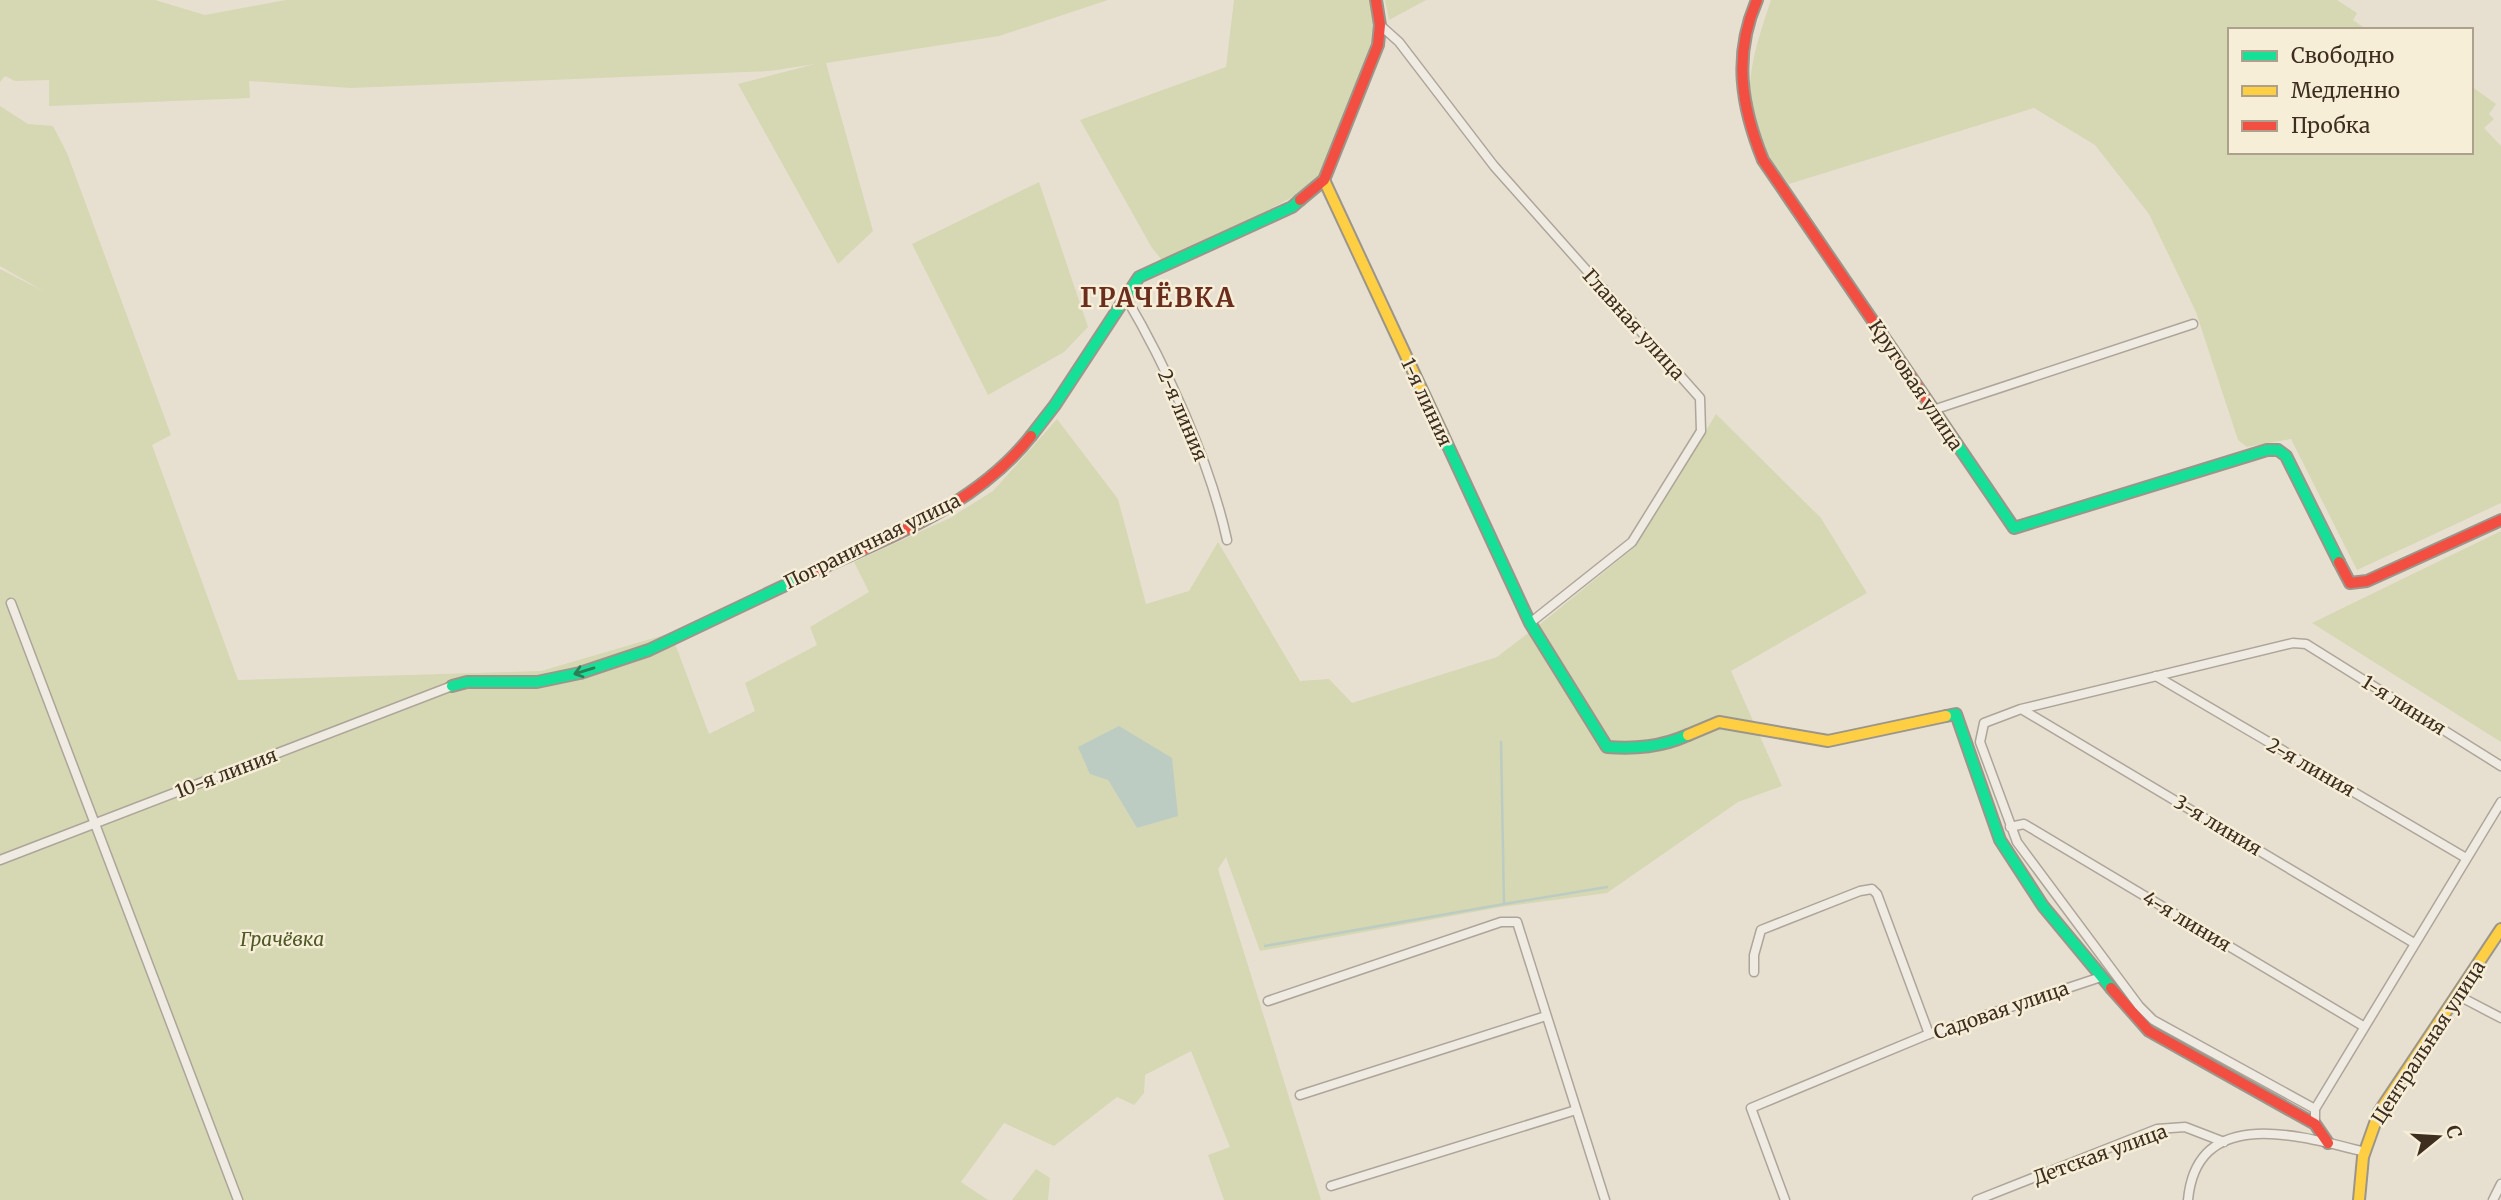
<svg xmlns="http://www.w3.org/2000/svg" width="2501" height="1200" viewBox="0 0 2501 1200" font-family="Merriweather,serif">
<rect width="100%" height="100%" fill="#e7e0d1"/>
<g fill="#d6d7b3" fill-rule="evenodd">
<path d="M0 0H155L205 15 286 0H1108L999 36 826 63 873 231 838 264 738 84 815 64 770 71 351 88 249 81 250 98 49 106V80L15 81 5 76 0 82Z"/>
<path d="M1234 0H1377L1380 25 1324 180 1166 265 1152 248 1080 120 1226 67Z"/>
<path d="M1385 0H1426L1389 20Z"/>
<path d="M1771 0H2337L2357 13 2353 20 2367 30H2230V152H2471V86L2496 104 2489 114 2494 119 2484 128 2501 146V503L2357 570 2291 439 2247 447 2238 440 2196 312 2149 214 2095 145 2034 108 1789 184C1735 117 1745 77 1771 0Z"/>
<path d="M0 106 28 124 53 126 67 153 171 435 152 445 238 680 541 671 671 633 709 734 755 711 745 683 817 645 810 627 869 592 854 562 950 518 993 491 1057 419 1118 499 1146 604 1189 591 1218 542 1300 681 1329 679 1352 703 1497 657 1544 621 1636 546 1716 414 1821 518 1867 593 1731 671 1782 786 1738 802 1607 893 1501 907 1260 951 1226 857 1218 869 1321 1200H1224L1208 1155 1230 1147 1191 1051 1145 1075 1144 1093 1134 1105 1117 1097 1054 1146 1004 1123 961 1182 988 1200H0V269L45 292 0 266ZM1108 780 1178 815 1137 828Z"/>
<path d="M1039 182 1088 327 1064 352 988 395 912 244Z"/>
<path d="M2501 531V742L2312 623Z"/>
<path d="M1036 1169 1050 1178 1048 1200H1012Z"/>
</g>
<path fill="#bcccc2" d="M1119 726 1172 758 1178 816 1137 828 1108 780 1090 774 1078 747Z"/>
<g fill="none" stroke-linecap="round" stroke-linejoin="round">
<g stroke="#bcccc2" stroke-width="2.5">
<path d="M1504 904 1607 887"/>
<path d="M1265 946 1504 904 1501 742"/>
</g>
<defs>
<g id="street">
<path d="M1380 25 1399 42 1494 166 1700 398 1701 431 1632 542 1530 623"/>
<path d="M1125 296C1166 365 1210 462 1227 540"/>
<path d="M1933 410 2193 324"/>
<path d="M11 603 238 1200"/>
<path d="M2156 676 2466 858"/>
<path d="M2023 710 2414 943"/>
<path d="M2010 827 2024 824 2363 1026"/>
<path d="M0 860 452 686"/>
<path d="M1754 972V955L1761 930 1860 891 1872 889 1877 894 1929 1034"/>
<path d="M2457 995 2501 1018"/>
<path d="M1268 1001 1501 922H1517L1605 1200"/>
<path d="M1300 1095 1546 1016"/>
<path d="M2315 1109 2153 1020 2139 1006 2017 842 1980 742 1984 723 2021 709 2293 643 2306 644 2501 766"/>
<path d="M2315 1124V1109L2501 802"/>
<path d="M1331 1186 1576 1110"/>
<path d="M1785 1200 1751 1108 1929 1034 2101 977"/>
<path d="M1977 1200 2157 1129 2185 1127 2224 1142"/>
<path d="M2188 1200C2197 1104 2301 1136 2365 1152"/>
<path d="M2493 1200 2501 1184"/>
</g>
<g id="fast">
<path d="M1935 412 2014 528 2267 450H2278L2286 456 2339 562"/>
<path d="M1442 433 1530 623 1607 747C1636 749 1661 747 1688 735"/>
<path d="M1031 436 1055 405 1139 277 1292 207 1300 200"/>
<path d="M452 686 467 682H537L580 673 649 650 809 574"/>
<path d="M1946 716 1956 714 2000 840 2043 906 2111 988"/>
</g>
<g id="slow">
<path d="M1324 180 1442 433"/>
<path d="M1688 735 1719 722 1828 741 1946 716"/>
<path d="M2359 1200 2363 1157 2379 1112 2501 929"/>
</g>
<g id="jam">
<path d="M1757 0C1733 55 1741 106 1763 160L1935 412"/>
<path d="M1300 200 1324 180 1378 45 1380 25 1376 0"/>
<path d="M2339 562 2350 583 2367 581 2501 520"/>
<path d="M809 574C888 537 975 507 1031 436"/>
<path d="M2111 988 2149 1031 2315 1124 2328 1143"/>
</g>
</defs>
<use href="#street" stroke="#ada599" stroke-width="11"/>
<use href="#fast" stroke="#9c958a" stroke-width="14"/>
<use href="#slow" stroke="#9c958a" stroke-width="14"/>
<use href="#jam" stroke="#9c958a" stroke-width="14"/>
<use href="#street" stroke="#efebe3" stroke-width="8"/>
<use href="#fast" stroke="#16e098" stroke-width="10"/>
<use href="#slow" stroke="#ffcf43" stroke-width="10"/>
<use href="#jam" stroke="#f24e42" stroke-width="10"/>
</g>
<defs><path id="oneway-shaft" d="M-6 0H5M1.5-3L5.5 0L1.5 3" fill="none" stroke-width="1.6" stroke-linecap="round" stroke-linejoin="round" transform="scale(1.75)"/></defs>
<use stroke="#2b7e56" href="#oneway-shaft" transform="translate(584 671) rotate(163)"/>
<g text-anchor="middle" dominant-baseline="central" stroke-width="5" stroke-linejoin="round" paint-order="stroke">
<g font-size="19" fill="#3d2e20" stroke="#f7eed8">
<text transform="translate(1634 324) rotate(48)">Главная улица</text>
<text transform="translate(1916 385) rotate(56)">Круговая улица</text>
<text transform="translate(1427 402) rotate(65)">1-я линия</text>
<text transform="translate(1183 415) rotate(67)">2-я линия</text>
<text transform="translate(872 541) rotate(-26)">Пограничная улица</text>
<text transform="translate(2404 705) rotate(32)">1-я линия</text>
<text transform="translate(2311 767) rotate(30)">2-я линия</text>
<text transform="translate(226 773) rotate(-21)">10-я линия</text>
<text transform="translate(2218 825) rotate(31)">3-я линия</text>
<text transform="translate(2187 921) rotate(31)">4-я линия</text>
<text transform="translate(2001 1010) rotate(-19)">Садовая улица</text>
<text transform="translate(2428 1042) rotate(-57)">Центральная улица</text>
<text transform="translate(2100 1154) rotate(-20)">Детская улица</text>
</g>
<g font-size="19" font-style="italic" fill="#4d5a26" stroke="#f7eed8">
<text x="282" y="939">Грачёвка</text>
</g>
<g font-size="26" font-weight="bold" letter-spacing="2" fill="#6b2e1e" stroke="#f7eed8">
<text x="1158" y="297">ГРАЧЁВКА</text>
</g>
</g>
<rect x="2228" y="28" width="245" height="126" fill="#f7eed8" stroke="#ada18e" stroke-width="2"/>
<rect x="2242" y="51" width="35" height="10" fill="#16e098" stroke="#ada18e" stroke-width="2"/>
<text x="2291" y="63" font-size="21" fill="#3d2e20">Свободно</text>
<rect x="2242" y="86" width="35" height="10" fill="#ffcf43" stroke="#ada18e" stroke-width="2"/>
<text x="2291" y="98" font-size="21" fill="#3d2e20">Медленно</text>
<rect x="2242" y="121" width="35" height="10" fill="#f24e42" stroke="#ada18e" stroke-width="2"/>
<text x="2291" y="133" font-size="21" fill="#3d2e20">Пробка</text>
<g transform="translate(2438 1137) rotate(72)" stroke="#f7eed8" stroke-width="5" paint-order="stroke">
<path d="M0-5L12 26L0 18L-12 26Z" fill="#3d2e20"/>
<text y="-10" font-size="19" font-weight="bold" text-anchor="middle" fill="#3d2e20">С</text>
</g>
</svg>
